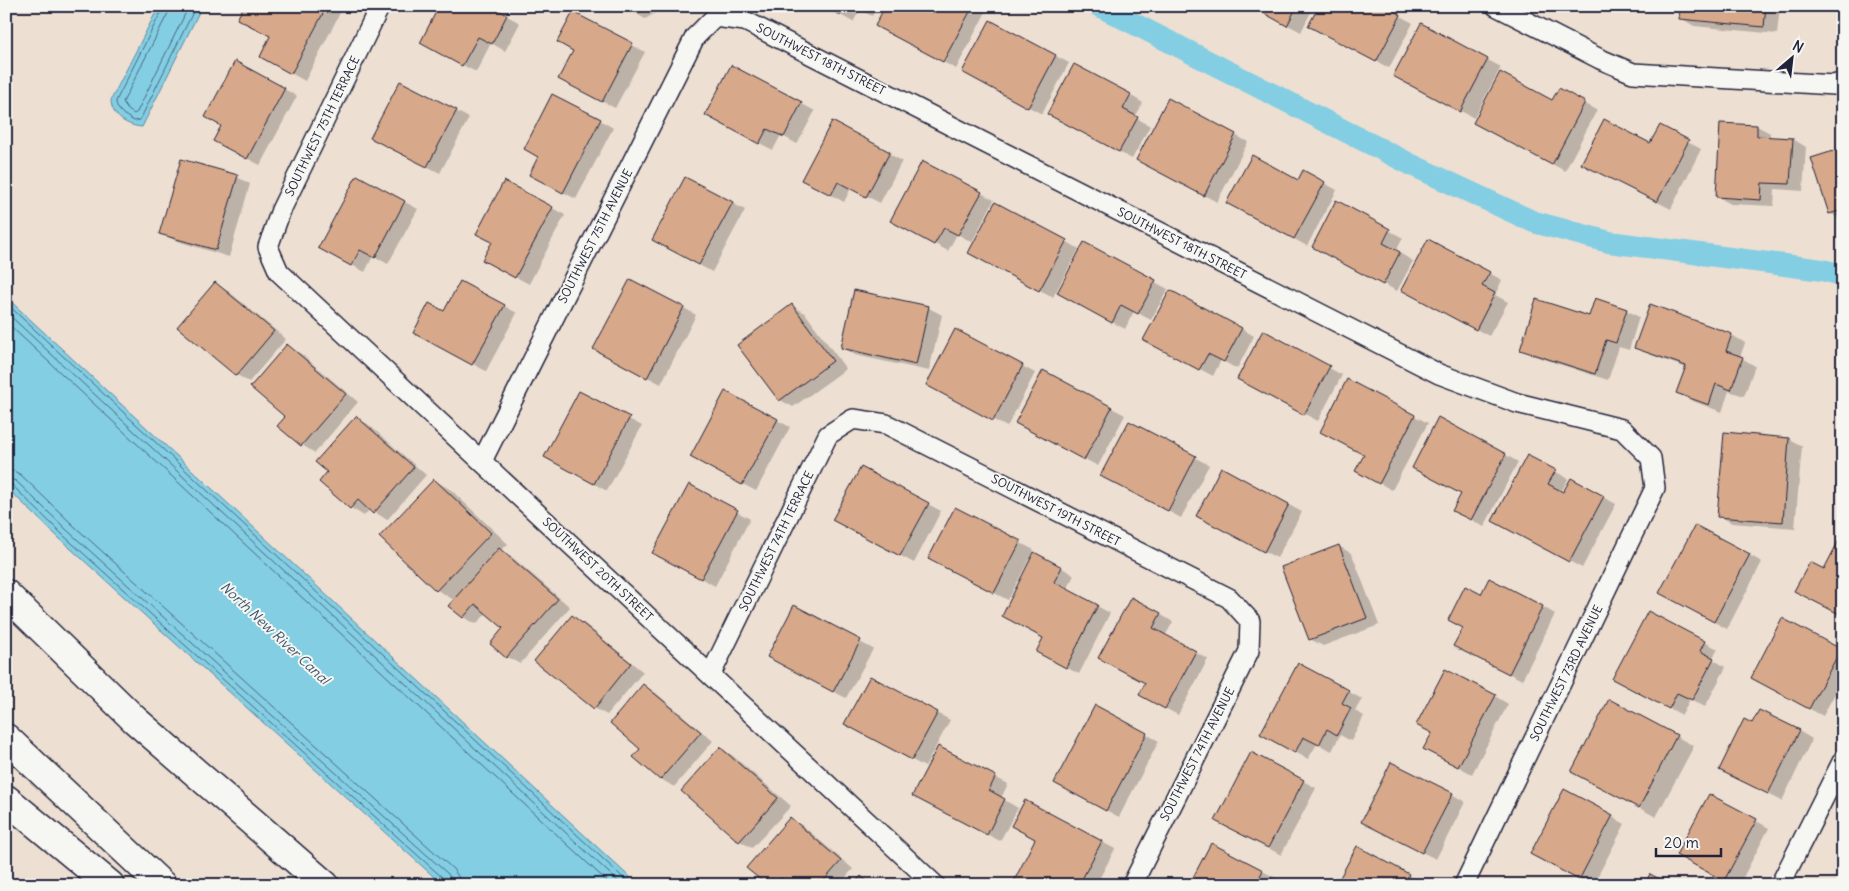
<svg xmlns="http://www.w3.org/2000/svg" width="1849" height="891" viewBox="0 0 1849 891" font-family="Delius,sans-serif">
<rect width="100%" height="100%" fill="#eddfd2"/>
<filter id="ink" filterUnits="userSpaceOnUse"><feTurbulence type="fractalNoise" baseFrequency=".02" numOctaves="2"/><feDisplacementMap in="SourceGraphic" scale="10" xChannelSelector="R" yChannelSelector="G"/><feConvolveMatrix kernelMatrix="1 2 1 2 8 2 1 2 1" color-interpolation-filters="sRGB"/></filter>
<g filter="url(#ink)">
<g fill="#83cee3" stroke="#5c89a0">
<path d="M159 6H202L142 127C127 126 111 116 111 100Z"/>
<path d="M6 297 638 885H443L60 539 6 487Z"/>
</g>
<g fill="#0003">
<path d="M246 6H338L342 9 305 81 274 64 272 37Z"/>
<path d="M489 6 520 23 505 51 491 43 476 72 434 50Z"/>
<path d="M629 6H668L645 19 632 11Z"/>
<path d="M824 6H878L872 16 860 10 853 22Z"/>
<path d="M887 6H989L956 69 889 33Z"/>
<path d="M1252 6H1314L1301 32Z"/>
<path d="M1682 6H1780L1777 34 1694 26 1681 18Z"/>
<path d="M574 13 645 52 615 108 573 86Z"/>
<path d="M1400 16 1413 23 1389 68 1323 33Z"/>
<path d="M991 21 1069 63 1042 114 976 79Z"/>
<path d="M1422 25 1501 67 1474 118 1408 83Z"/>
<path d="M732 66 815 111 797 144 781 135 773 150 719 122Z"/>
<path d="M284 89 297 96 260 165 227 148 222 126Z"/>
<path d="M1559 90 1597 110 1565 171 1488 130 1553 102Z"/>
<path d="M1130 95 1143 103 1135 117 1150 126 1132 159 1062 121Z"/>
<path d="M1169 100 1248 142 1217 202 1150 167Z"/>
<path d="M456 111 469 118 440 173 385 145Z"/>
<path d="M600 120 613 128 576 199 543 182Z"/>
<path d="M833 123 902 161 880 203 851 188 844 202 816 187Z"/>
<path d="M1757 126 1770 133V138L1793 139 1806 147 1803 191 1775 189 1774 206 1730 204 1717 196Z"/>
<path d="M1688 142 1701 149 1671 209 1596 171 1651 145Z"/>
<path d="M1843 150V221L1830 213Z"/>
<path d="M237 177 250 184 229 257 174 240 161 233Z"/>
<path d="M358 177 418 209 388 264 373 256 365 272 333 255Z"/>
<path d="M1299 182 1324 183 1337 190 1307 246 1241 210Z"/>
<path d="M981 193 994 200 972 242 957 234 948 251 905 228Z"/>
<path d="M1337 202 1403 238 1396 251 1413 261 1397 291 1326 254Z"/>
<path d="M732 203 745 210 712 272 666 247Z"/>
<path d="M552 208 565 215 529 284 497 267 493 242Z"/>
<path d="M1066 241 1079 249 1053 297 982 260Z"/>
<path d="M1489 273 1502 280 1495 295 1508 302 1489 336 1416 297Z"/>
<path d="M1155 282 1168 289 1151 320 1134 311 1125 329 1071 300Z"/>
<path d="M216 284 228 291 286 339 249 382 237 375Z"/>
<path d="M504 306 517 313 486 371 428 340 444 313Z"/>
<path d="M792 306 805 313 846 369 793 407 780 400Z"/>
<path d="M1650 306 1732 335 1745 343 1740 357 1755 366 1744 396 1729 391 1722 412 1690 400 1677 393 1686 368 1649 354 1636 347Z"/>
<path d="M684 308 696 315 661 384 607 356Z"/>
<path d="M929 308 942 315 929 371 855 355 842 347Z"/>
<path d="M1626 310 1639 317 1629 350 1619 347 1608 380 1534 356 1521 349 1590 318Z"/>
<path d="M1242 329 1254 336 1237 369 1221 360 1213 376 1158 347Z"/>
<path d="M1263 332 1342 375 1318 421 1251 385Z"/>
<path d="M287 346 300 353 358 402 315 453 302 445 279 426 287 416Z"/>
<path d="M1022 366 1035 373 1007 427 940 392Z"/>
<path d="M1044 372 1125 415 1098 466 1030 430Z"/>
<path d="M1347 381 1428 423 1392 490 1370 478Z"/>
<path d="M356 417 369 425 426 475 387 520 370 509 364 516 351 508 320 481 328 472Z"/>
<path d="M629 419 642 426 607 491 558 464Z"/>
<path d="M777 420 790 427 756 491 704 464Z"/>
<path d="M1129 423 1209 465 1181 518 1115 483Z"/>
<path d="M1725 434 1789 439 1802 446 1795 528 1732 523 1719 516Z"/>
<path d="M1506 455 1518 462 1484 527 1467 517Z"/>
<path d="M1222 469 1302 512 1277 558 1210 523Z"/>
<path d="M1555 471 1568 479 1561 492 1603 497 1616 504 1582 568 1507 528Z"/>
<path d="M434 480 451 490 508 544 501 550 512 557 570 607 520 664 507 657 505 628 487 613 476 624 463 617 454 600 437 590 381 537Z"/>
<path d="M690 486 750 519 715 586 667 560Z"/>
<path d="M928 504 941 511 914 563 847 527Z"/>
<path d="M955 509 1034 550 1008 600 942 566Z"/>
<path d="M1696 526 1762 562 1727 629 1674 600Z"/>
<path d="M1339 546 1352 554 1379 625 1323 646 1310 639Z"/>
<path d="M1062 568 1074 575 1067 590 1110 613 1079 674 1050 659 1045 638 1016 623Z"/>
<path d="M1482 596 1543 607 1555 614 1522 680 1468 653Z"/>
<path d="M1648 613 1718 649 1712 659 1726 667 1705 707 1690 699 1682 715 1627 686Z"/>
<path d="M1160 614 1173 622 1165 636 1208 659 1178 715 1153 702 1147 683 1113 665Z"/>
<path d="M572 617 585 624 643 672 607 715 594 708Z"/>
<path d="M1783 620 1843 651V678L1823 716 1765 685Z"/>
<path d="M860 642 873 649 846 698 781 664Z"/>
<path d="M1298 664 1362 699 1355 711 1364 716 1351 741 1340 735 1332 751 1317 744 1308 759 1274 741Z"/>
<path d="M643 685 656 693 713 741 674 787 661 779 635 757 642 748Z"/>
<path d="M1495 696 1508 704 1472 774 1438 756Z"/>
<path d="M1610 701 1694 746 1656 817 1589 781Z"/>
<path d="M1096 707 1159 741 1119 817 1068 790Z"/>
<path d="M937 713 950 720 925 767 859 731Z"/>
<path d="M1753 725 1799 731 1812 739 1782 801 1734 777Z"/>
<path d="M721 748 733 756 791 806 752 848 740 841Z"/>
<path d="M939 748 1008 784 1001 798 1018 808 1000 841 927 803Z"/>
<path d="M1303 781 1316 788 1281 855 1230 827Z"/>
<path d="M1565 791 1625 824 1593 885H1590L1544 861Z"/>
<path d="M1452 794 1465 802 1436 859 1375 829Z"/>
<path d="M1709 795 1769 828 1739 885H1733L1691 862Z"/>
<path d="M1025 802 1115 849 1096 885H1019L1037 839Z"/>
<path d="M790 819 803 826 853 869 839 885H768Z"/>
<path d="M1211 845 1276 878 1272 885H1191Z"/>
<path d="M1357 848 1422 883 1421 885H1338Z"/>
</g>
<g fill="none" stroke-linecap="round" stroke-linejoin="round">
<g stroke="#49677e" stroke-width="1">
<path d="M163 6 162 10 116 101C116 111 126 116 134 121L140 120 196 6"/>
<path d="M169 6 168 13 123 102 127 109 134 114 137 112 189 6"/>
<path d="M6 303 631 885"/>
<path d="M6 312 622 885"/>
<path d="M6 322 611 885"/>
<path d="M6 470 14 471 21 475 73 525 453 869 458 876 460 885"/>
<path d="M6 478 16 481 68 531 448 874 451 879 452 885"/>
<path d="M6 484 12 485 63 535 444 879 446 885"/>
</g>
<path stroke="#83cee3" stroke-width="22" d="M1099 6 1412 165 1534 222 1609 242 1822 270 1843 275"/>
</g>
<g fill="#d7a889" stroke="#22223b">
<path d="M244 6H327L291 74 260 57 270 36 237 19Z"/>
<path d="M439 6H492L507 15 492 44 478 37 462 66 420 43Z"/>
<path d="M628 6H642L631 12Z"/>
<path d="M823 6H845L840 15Z"/>
<path d="M885 6H973L943 62 875 26Z"/>
<path d="M1251 6H1297L1287 26Z"/>
<path d="M1319 6H1385L1401 15 1376 62 1308 26Z"/>
<path d="M1680 6H1766L1764 27 1679 19Z"/>
<path d="M573 12 633 43 602 102 558 79 573 51 557 42Z"/>
<path d="M990 20 1056 55 1028 108 962 72Z"/>
<path d="M1421 23 1488 59 1460 112 1393 76Z"/>
<path d="M235 61 285 88 247 159 213 141 221 126 205 117Z"/>
<path d="M1074 64 1131 94 1123 109 1138 117 1119 152 1047 114Z"/>
<path d="M731 65 802 102 784 137 767 129 759 144 705 115Z"/>
<path d="M1500 72 1552 100 1559 88 1585 102 1552 165 1473 123Z"/>
<path d="M400 81 457 110 427 167 370 138Z"/>
<path d="M552 94 601 119 563 193 529 175 538 157 524 149Z"/>
<path d="M1168 98 1236 134 1204 196 1136 160Z"/>
<path d="M1604 119 1650 143 1660 125 1689 140 1657 202 1581 164Z"/>
<path d="M832 121 890 152 866 197 838 182 831 195 801 180Z"/>
<path d="M1720 123 1757 125V136L1793 138 1790 184 1762 183 1761 200 1716 197Z"/>
<path d="M1843 148V210L1829 214 1811 158Z"/>
<path d="M1252 155 1298 180 1303 170 1325 182 1294 239 1226 203Z"/>
<path d="M181 159 238 175 216 250 159 234Z"/>
<path d="M922 161 982 192 958 235 944 228 934 245 890 221Z"/>
<path d="M357 175 405 201 375 258 360 250 351 266 318 248Z"/>
<path d="M685 177 733 202 699 265 652 240Z"/>
<path d="M504 181 553 207 515 278 482 260 492 242 476 234Z"/>
<path d="M1336 200 1390 229 1383 243 1400 252 1383 285 1312 247Z"/>
<path d="M995 202 1067 240 1039 291 968 253Z"/>
<path d="M1428 239 1490 272 1482 286 1495 293 1476 330 1401 290Z"/>
<path d="M1084 242 1156 280 1138 314 1121 305 1112 323 1057 293Z"/>
<path d="M630 279 684 307 647 378 593 349Z"/>
<path d="M460 281 505 305 472 365 413 333 429 303 444 311Z"/>
<path d="M215 282 274 331 236 376 177 327Z"/>
<path d="M854 290 929 306 916 365 841 348Z"/>
<path d="M1170 290 1242 328 1224 362 1208 354 1199 370 1143 340Z"/>
<path d="M1595 298 1627 309 1616 343 1606 340 1595 374 1520 350 1536 299 1589 316Z"/>
<path d="M792 304 833 361 779 401 737 345Z"/>
<path d="M1650 304 1732 334 1726 351 1743 357 1731 390 1716 384 1709 405 1676 393 1686 366 1634 348Z"/>
<path d="M955 329 1023 365 993 421 926 385Z"/>
<path d="M1263 330 1330 366 1304 415 1237 379Z"/>
<path d="M287 344 346 394 301 446 277 426 285 417 250 387Z"/>
<path d="M1043 370 1112 407 1084 460 1015 423Z"/>
<path d="M1347 379 1415 415 1379 484 1355 471 1364 455 1320 432Z"/>
<path d="M579 391 630 417 594 484 544 457Z"/>
<path d="M725 391 778 419 742 485 690 457Z"/>
<path d="M356 416 414 467 373 514 358 500 350 509 319 482 327 472 315 462Z"/>
<path d="M1438 417 1506 454 1471 520 1452 511 1461 494 1412 468Z"/>
<path d="M1129 421 1196 456 1168 511 1100 476Z"/>
<path d="M1724 432 1789 438 1783 522 1717 517Z"/>
<path d="M1527 455 1556 470 1548 484 1563 492 1571 478 1604 496 1569 562 1492 521Z"/>
<path d="M861 467 929 503 900 556 832 520Z"/>
<path d="M1221 467 1289 504 1264 552 1196 516Z"/>
<path d="M434 479 491 533 436 591 379 537Z"/>
<path d="M689 484 738 510 701 579 652 553Z"/>
<path d="M955 507 1021 541 994 593 928 559Z"/>
<path d="M1695 525 1750 554 1714 622 1659 593Z"/>
<path d="M1839 540 1843 542V616L1794 591 1810 562 1824 569Z"/>
<path d="M1339 545 1367 618 1309 640 1281 567Z"/>
<path d="M499 548 558 599 506 658 490 644 503 628 475 604 463 618 448 606Z"/>
<path d="M1034 552 1062 567 1054 582 1098 605 1066 668 1036 652 1043 638 1002 616Z"/>
<path d="M1489 578 1543 606 1509 674 1453 646 1463 628 1448 620 1465 586 1481 594Z"/>
<path d="M1131 597 1161 613 1153 628 1196 651 1165 709 1139 695 1145 683 1098 658Z"/>
<path d="M794 605 861 640 833 692 767 657Z"/>
<path d="M1648 611 1705 641 1700 651 1714 658 1692 700 1677 693 1669 709 1612 679Z"/>
<path d="M572 615 631 663 594 709 534 661Z"/>
<path d="M1782 618 1841 649 1809 709 1751 678Z"/>
<path d="M1298 663 1349 690 1342 703 1351 708 1337 735 1327 729 1319 745 1303 737 1295 753 1260 734Z"/>
<path d="M1445 669 1496 695 1458 767 1423 749 1432 733 1416 725Z"/>
<path d="M870 676 938 712 912 760 844 724Z"/>
<path d="M643 684 701 732 660 780 633 757 640 749 610 723Z"/>
<path d="M1609 699 1677 735 1639 808 1571 772Z"/>
<path d="M1095 705 1147 733 1106 811 1054 783Z"/>
<path d="M1759 710 1800 730 1768 794 1719 770 1744 719 1752 723Z"/>
<path d="M938 746 996 776 989 790 1005 799 987 835 912 796Z"/>
<path d="M720 747 778 798 739 842 681 791Z"/>
<path d="M1251 752 1304 780 1268 848 1215 821Z"/>
<path d="M1391 762 1453 793 1422 853 1361 822Z"/>
<path d="M1564 789 1613 815 1579 880 1530 854Z"/>
<path d="M1709 794 1757 819 1724 881 1676 855Z"/>
<path d="M1025 800 1102 841 1079 885H1017L1013 883 1035 839 1011 826Z"/>
<path d="M790 817 841 861 820 885H789L781 878 775 885H767L746 868Z"/>
<path d="M1211 843 1263 870 1256 885H1189Z"/>
<path d="M1357 846 1409 874 1404 885H1336Z"/>
<path d="M1650 874 1671 885H1644Z"/>
<path d="M861 876 871 885H853Z"/>
</g>
<g fill="none" stroke-linecap="round" stroke-linejoin="round">
<defs>
<g id="street">
<path d="M380 6 281 210 268 247 279 272 935 885"/>
<path d="M1496 6 1600 59 1633 73 1834 85 1843 82"/>
<path d="M482 461 695 37 715 17 745 21 1439 374 1517 403 1622 429 1651 458 1655 488 1464 885"/>
<path d="M711 674 828 435 853 419 886 424 1229 598 1250 621 1249 651 1132 885"/>
<path d="M1780 885 1843 760"/>
</g>
<path id="primary" d="M6 594 135 720 325 885"/>
<g id="highway">
<path d="M6 738 162 885"/>
<path d="M6 799 110 885"/>
</g>
</defs>
<use href="#street" stroke="#22223b" stroke-width="22"/>
<use href="#primary" stroke="#22223b" stroke-width="31"/>
<use href="#highway" stroke="#22223b" stroke-width="31"/>
<use href="#street" stroke="#f6f6f2" stroke-width="19"/>
<use href="#primary" stroke="#f6f6f2" stroke-width="28"/>
<use href="#highway" stroke="#f6f6f2" stroke-width="28"/>
</g>
</g>
<g text-anchor="middle" dominant-baseline="central" stroke-width="4" stroke-linejoin="round" paint-order="stroke">
<g font-size="12" fill="#22223b" stroke="#f6f6f2">
<text transform="translate(821 59) rotate(27)">SOUTHWEST 18TH STREET</text>
<text transform="translate(322 126) rotate(-64)">SOUTHWEST 75TH TERRACE</text>
<text transform="translate(595 236) rotate(-63)">SOUTHWEST 75TH AVENUE</text>
<text transform="translate(1182 243) rotate(27)">SOUTHWEST 18TH STREET</text>
<text transform="translate(1056 510) rotate(27)">SOUTHWEST 19TH STREET</text>
<text transform="translate(776 541) rotate(-64)">SOUTHWEST 74TH TERRACE</text>
<text transform="translate(598 569) rotate(43)">SOUTHWEST 20TH STREET</text>
<text transform="translate(1566 673) rotate(-64)">SOUTHWEST 73RD AVENUE</text>
<text transform="translate(1197 754) rotate(-63)">SOUTHWEST 74TH AVENUE</text>
</g>
<g font-size="14" font-style="italic" fill="#3f566d" stroke="#f6f6f2">
<text transform="translate(275 633) rotate(43)">North New River Canal</text>
</g>
</g>
<rect width="1849" height="891" fill="none" stroke="#f6f6f2" stroke-width="25"/>
<rect x="12" y="12" width="1824" height="866" fill="none" stroke="#22223b" stroke-width="2" filter="url(#ink)"/>
<g transform="translate(1792 58) rotate(28)" stroke="#f6f6f2" stroke-width="4" paint-order="stroke">
<path d="M0-4L9 19L0 12L-9 19Z" fill="#22223b"/>
<text y="-8" font-size="14" font-weight="bold" text-anchor="middle" fill="#22223b">N</text>
</g>
<path d="M1656 848v8h65v-8" fill="none" stroke="#22223b" stroke-width="2.5"/>
<text x="1664" y="848" font-size="15" fill="#22223b" stroke="#f6f6f2" stroke-width="4" paint-order="stroke">20 m</text>
</svg>
